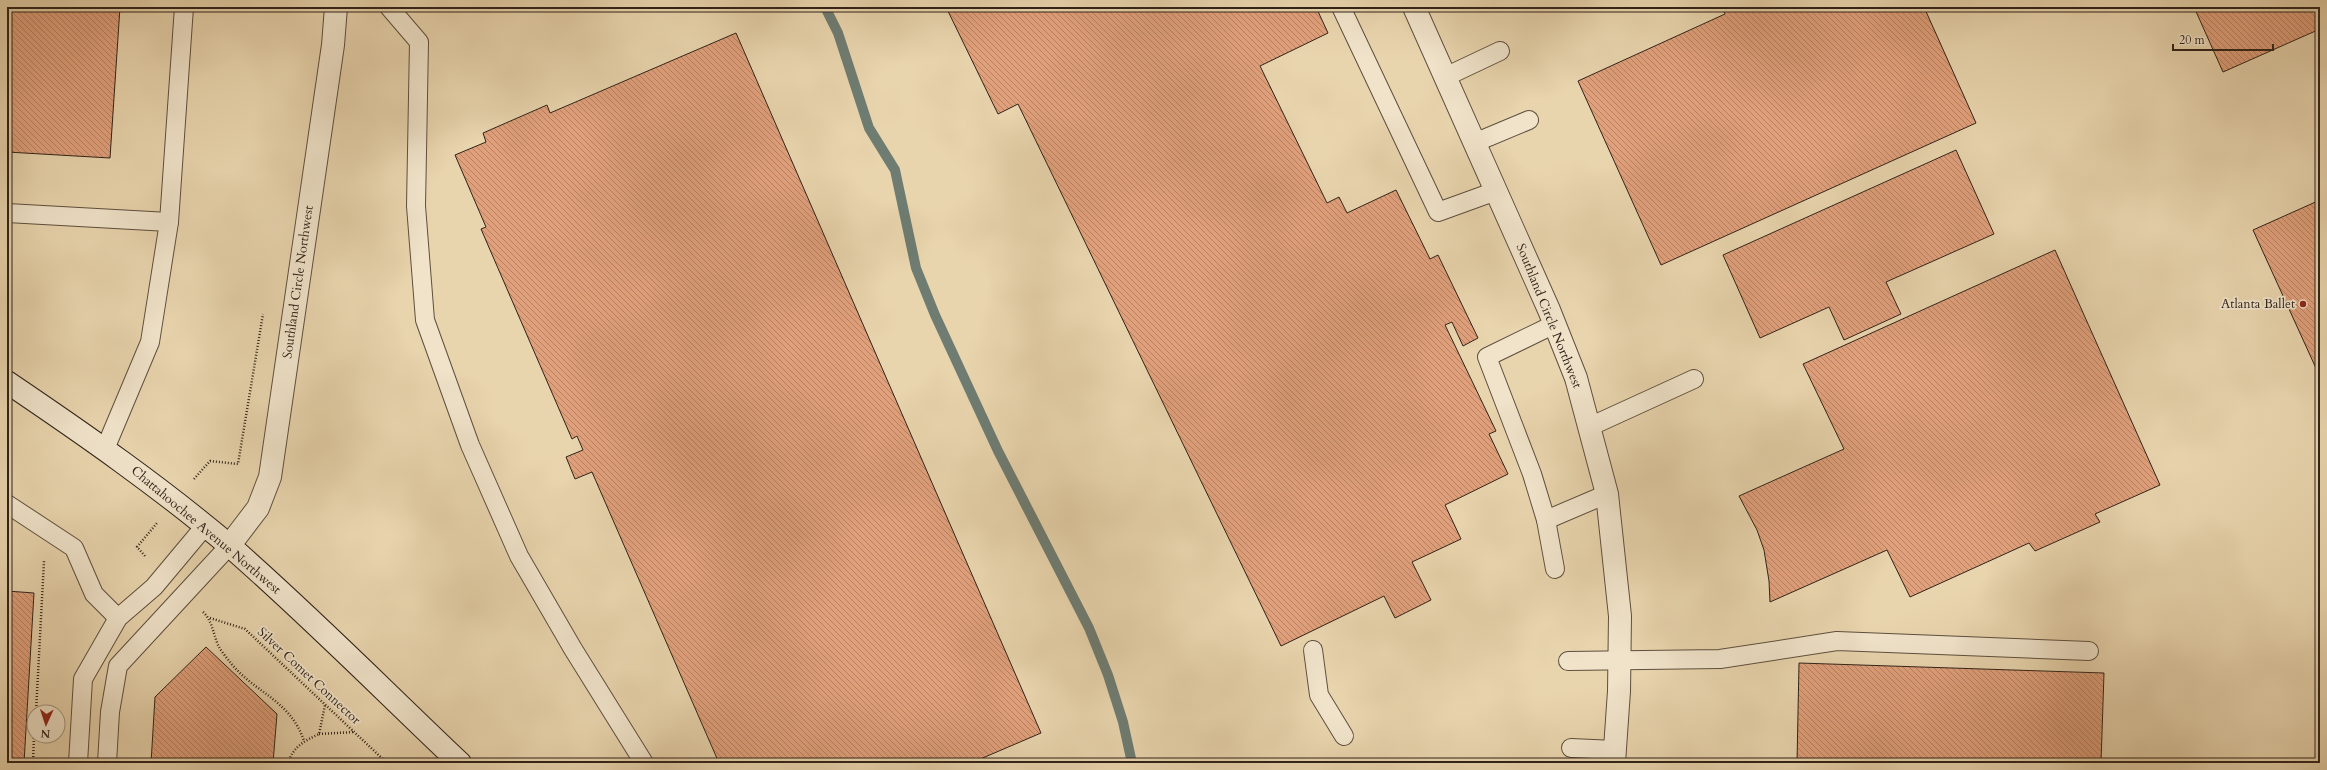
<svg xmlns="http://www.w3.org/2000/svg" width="2327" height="770" viewBox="0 0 2327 770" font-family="Cardo,serif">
<defs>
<pattern id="building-back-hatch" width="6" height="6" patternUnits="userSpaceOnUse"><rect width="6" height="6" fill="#e0a07b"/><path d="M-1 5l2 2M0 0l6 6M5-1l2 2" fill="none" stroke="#b68264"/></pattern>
</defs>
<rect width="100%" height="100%" fill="#e8d4ad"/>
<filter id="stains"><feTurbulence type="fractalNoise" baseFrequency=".005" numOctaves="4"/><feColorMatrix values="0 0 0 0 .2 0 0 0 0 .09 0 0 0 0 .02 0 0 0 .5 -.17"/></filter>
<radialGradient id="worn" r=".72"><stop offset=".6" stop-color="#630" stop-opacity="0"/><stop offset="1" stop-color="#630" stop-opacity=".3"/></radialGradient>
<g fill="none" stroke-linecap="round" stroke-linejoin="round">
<path stroke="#6e7c72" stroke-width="10" d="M825 7 838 33 869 128 895 170 916 268 935 315 998 451 1089 628 1108 675 1123 722 1132 763"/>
</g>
<g fill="url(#building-back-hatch)" stroke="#302319">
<path d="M7 7H120L110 158 7 152Z"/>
<path d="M946 7H1316L1328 33 1260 66 1327 203 1339 197 1347 213 1396 190 1430 259 1438 255 1478 338 1463 346 1452 322 1445 325 1496 431 1489 434 1508 474 1445 505 1461 539 1412 562 1431 600 1395 618 1384 596 1281 646 1018 104 998 114Z"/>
<path d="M1722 7H1924L1976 123 1661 265 1578 81 1725 14Z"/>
<path d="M2194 7H2320V29L2223 72Z"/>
<path d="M736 33 1041 733 971 763H719L592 472 575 479 566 457 583 450 577 436 572 439 481 229 486 227 455 155 486 142 483 133 547 105 550 113Z"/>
<path d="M1956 150 1994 234 1886 282 1901 314 1844 340 1829 307 1760 338 1723 255Z"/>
<path d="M2320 200V377L2253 230Z"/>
<path d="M2055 250 2160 485 2095 514 2100 522 2035 551 2029 543 1910 597 1887 550 1770 602 1769 581 1764 550 1757 530 1739 496 1844 449 1803 364Z"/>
<path d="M7 591 34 593 24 763H7Z"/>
<path d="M206 647 277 714 273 763H151L155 697Z"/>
<path d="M1799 663 2104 673 2101 763H1797Z"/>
</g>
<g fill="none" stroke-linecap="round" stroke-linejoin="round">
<defs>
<g id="lane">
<path d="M389 7 419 42 416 206 425 320 470 445 519 556 573 649 644 763"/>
<path d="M1341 7 1438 212 1496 191"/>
<path d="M1445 77 1500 51"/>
<path d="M1474 143 1529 120"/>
<path d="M7 213 169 222"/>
<path d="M1555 324 1487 357 1532 474 1546 520 1607 494"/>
<path d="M1589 427 1694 379"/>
<path d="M105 449 150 342 169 222 184 7"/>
<path d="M7 504 74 548 94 594 118 618"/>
<path d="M1546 520 1555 569"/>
<path d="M1313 650 1319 695 1344 736"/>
<path d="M1568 661 1720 659 1837 641 2089 651"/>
<path d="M1571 748 1615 750"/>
<path d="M78 763 83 679 118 618 154 587 205 526"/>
<path d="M107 763 110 712 118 666 229 546"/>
</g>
<g id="street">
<path d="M1414 7 1549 310 1576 378 1607 494 1620 616 1619 691 1614 763"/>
<path d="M229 546 258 508 270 477 333 45 336 7"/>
</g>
<path id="secondary" d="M7 382C84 434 160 487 231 547 310 616 384 691 460 763"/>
</defs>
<use href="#lane" stroke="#5e4f3e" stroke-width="20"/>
<use href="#street" stroke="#5e4f3e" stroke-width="24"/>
<use href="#secondary" stroke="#302319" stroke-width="24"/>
<g stroke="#302319" stroke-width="2.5" stroke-dasharray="1 2" stroke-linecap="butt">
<path d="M194 479 210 461 238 464 263 314"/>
<path d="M145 556 137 547 157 523"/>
<path d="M203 612C212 620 213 633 218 645 221 651 226 657 230 662 254 693 290 699 304 741"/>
<path d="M210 618 245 629 387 763"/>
<path d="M36 712 44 561"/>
<path d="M319 734 354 732"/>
<path d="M33 763 34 736"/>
<path d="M288 763C293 747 304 741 319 734L325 705"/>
</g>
<use href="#lane" stroke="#f0e3ca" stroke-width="18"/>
<use href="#street" stroke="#f0e3ca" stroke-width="22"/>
<use href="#secondary" stroke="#f0e3ca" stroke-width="22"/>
</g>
<circle fill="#8f2418" stroke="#f0e3ca" stroke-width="1.5" cx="2303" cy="304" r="4"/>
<g text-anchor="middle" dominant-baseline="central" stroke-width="3.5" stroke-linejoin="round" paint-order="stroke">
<g font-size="13" fill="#302319" stroke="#f0e3ca">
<text transform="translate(298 282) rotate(-82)">Southland Circle Northwest</text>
<text transform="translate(1549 316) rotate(68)">Southland Circle Northwest</text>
<text transform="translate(206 530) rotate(40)">Chattahoochee Avenue Northwest</text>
<text transform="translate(309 676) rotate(43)">Silver Comet Connector</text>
</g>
<g font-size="13" fill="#302319" stroke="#f0e3ca" text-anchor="end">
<text x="2295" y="304">Atlanta Ballet</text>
</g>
</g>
<rect width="2327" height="770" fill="none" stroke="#e8d4ad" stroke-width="24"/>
<rect x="8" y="8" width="2311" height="754" fill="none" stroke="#302319" stroke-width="2"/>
<rect x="12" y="12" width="2303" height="746" fill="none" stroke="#302319"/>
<g transform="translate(46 724) rotate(183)"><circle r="19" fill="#f0e3ca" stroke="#a39683"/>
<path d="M0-3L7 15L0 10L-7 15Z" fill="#8f2418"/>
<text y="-6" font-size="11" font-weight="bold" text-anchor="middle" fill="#302319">N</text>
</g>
<path d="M2173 44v6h100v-6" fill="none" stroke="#302319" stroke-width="2"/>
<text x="2179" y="44" font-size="12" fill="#302319" stroke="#f0e3ca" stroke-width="3" paint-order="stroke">20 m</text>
<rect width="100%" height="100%" filter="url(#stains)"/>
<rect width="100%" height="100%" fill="url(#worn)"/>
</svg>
